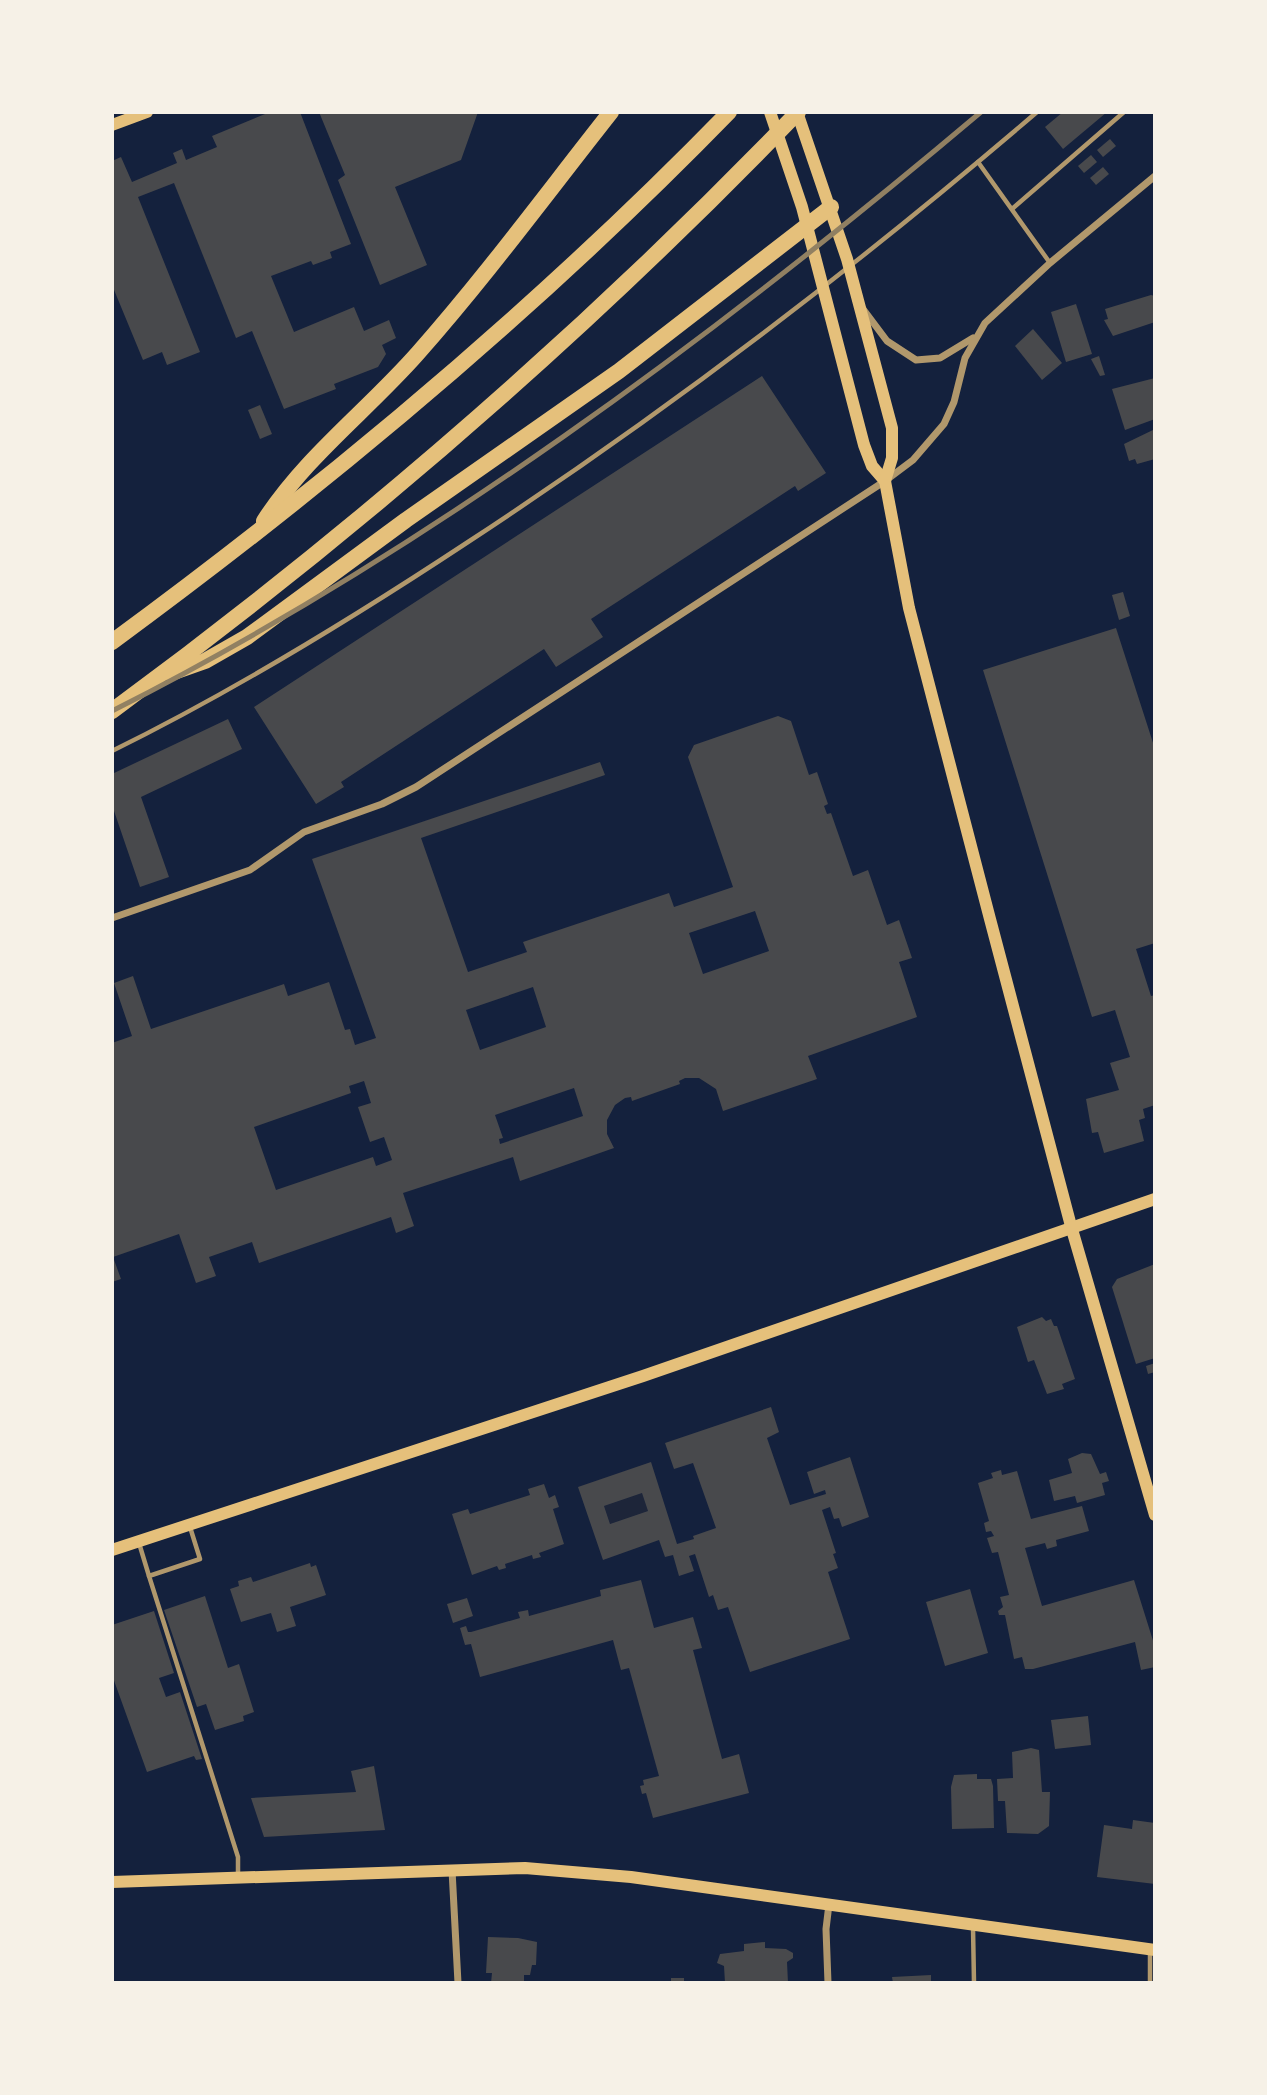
<svg xmlns="http://www.w3.org/2000/svg" width="1267" height="2095" viewBox="0 0 1267 2095" font-family="Arial,sans-serif">
<rect width="100%" height="100%" fill="#14213d"/>
<path fill="#1d2539" d="M642 1493 648 1511 610 1524 604 1506Z"/>
<g fill="#48494c" fill-rule="evenodd">
<path d="M270 112H300L351 244 330 252 332 258 313 265 311 261 271 276 294 332 354 307 364 331 389 320 396 338 382 345 386 354 378 367 334 384 336 389 284 409 252 331 236 338 174 183 138 197 200 352 167 365 162 352 143 360 112 285V161L121 157 132 182 177 163 173 153 182 149 186 160 217 147 212 136Z"/>
<path d="M319 112H478L461 160 395 187 427 265 380 285 338 180 345 175Z"/>
<path d="M1063 112H1107L1063 149 1045 127Z"/>
<path d="M1110 139 1116 146 1103 157 1097 150Z"/>
<path d="M1091 155 1097 162 1084 173 1078 166Z"/>
<path d="M1103 167 1109 174 1096 185 1090 178Z"/>
<path d="M1151 295 1155 296V322L1113 336 1104 320 1108 319 1105 309Z"/>
<path d="M1076 304 1092 354 1066 362 1051 312Z"/>
<path d="M1033 329 1062 363 1042 380 1015 346Z"/>
<path d="M1099 356 1105 375 1100 376 1091 359Z"/>
<path d="M762 376 826 473 798 491 795 486 591 619 603 637 556 667 544 649 341 782 344 787 316 804 254 707Z"/>
<path d="M1155 378V419L1125 430 1112 389Z"/>
<path d="M260 405 272 434 260 439 248 410Z"/>
<path d="M1155 429V459L1137 464 1135 459 1129 461 1124 444Z"/>
<path d="M1123 592 1130 616 1119 620 1112 595Z"/>
<path d="M1116 628 1155 749V943L1136 949 1151 996 1155 995V1105L1143 1109 1145 1118 1139 1120 1144 1141 1104 1153 1098 1132 1092 1133 1086 1099 1119 1090 1110 1063 1130 1057 1115 1010 1092 1017 983 670Z"/>
<path d="M778 716 791 721 809 775 817 772 828 804 824 806 827 814 831 813 853 876 868 870 887 925 899 920 912 958 899 962 917 1017 808 1056 817 1079 723 1111 716 1089 699 1078H685L679 1081 680 1084 632 1101 631 1097 625 1098 615 1105 607 1120V1134L614 1148 520 1181 513 1157 403 1193 414 1226 396 1233 391 1217 259 1263 252 1242 209 1257 216 1276 196 1283 179 1234 113 1257 121 1279 112 1282V1043L132 1036 114 983 133 976 151 1029 284 984 288 996 329 982 345 1030 350 1029 355 1045 376 1038 312 859 600 762 605 775 421 838 468 972 527 952 523 942 669 893 674 907 733 887 688 757 694 745ZM755 911 769 951 703 974 689 933ZM533 987 546 1027 480 1050 466 1010ZM364 1081 371 1103 358 1107 370 1142 384 1137 392 1160 376 1166 373 1157 276 1190 254 1127 351 1093 349 1086ZM574 1088 583 1116 500 1144 499 1139 503 1138 495 1115Z"/>
<path d="M228 719 242 749 141 797 169 877 140 887 112 805V774Z"/>
<path d="M1155 1264V1358L1136 1364 1112 1287 1117 1279Z"/>
<path d="M1042 1317 1046 1321 1051 1319 1054 1326H1057L1075 1379 1062 1384 1064 1389 1047 1394 1034 1360 1028 1362 1017 1327Z"/>
<path d="M1155 1363V1372L1148 1374 1146 1366Z"/>
<path d="M771 1407 779 1432 767 1438 790 1505 826 1494 825 1490 814 1494 807 1472 850 1457 869 1517 842 1527 839 1518 834 1519 830 1507 822 1510 836 1553 833 1554 838 1568 828 1572 850 1639 750 1672 728 1607 718 1610 713 1595 709 1597 695 1554 689 1556 694 1571 679 1576 673 1555 665 1557 659 1540 603 1560 578 1487 651 1462 677 1544 694 1539 693 1536 716 1528 693 1463 674 1469 665 1443ZM642 1493 648 1511 610 1524 604 1506Z"/>
<path d="M1082 1453 1091 1454 1100 1474 1106 1472 1109 1481 1102 1483 1105 1495 1077 1503 1075 1496 1054 1501 1049 1480 1072 1473 1068 1459Z"/>
<path d="M1001 1470 1002 1475 1017 1471 1031 1519 1082 1506 1089 1531 1056 1540 1057 1546 1047 1549 1045 1543 1025 1548 1042 1606 1134 1580 1155 1647V1667L1141 1670 1135 1642 1033 1669H1025L1022 1657 1014 1659 1005 1615H999L998 1611 1003 1607 1000 1597 1009 1595 998 1552 992 1553 987 1538 994 1536 991 1531 986 1532 984 1523 989 1521 978 1483 993 1478 991 1473Z"/>
<path d="M544 1484 549 1498 555 1495 559 1507 553 1509 564 1544 539 1553 541 1557 533 1559 532 1555 505 1564 506 1568 499 1570 497 1566 472 1575 452 1514 468 1509 470 1514 530 1495 528 1489Z"/>
<path d="M310 1563 311 1567 316 1565 326 1595 290 1607 296 1626 277 1632 271 1613 241 1622 230 1589 239 1586 238 1581 251 1577 253 1582Z"/>
<path d="M641 1580 654 1628 693 1617 702 1648 693 1650 722 1759 739 1754 749 1793 653 1818 646 1793 642 1794 640 1786 644 1785 643 1780 659 1776 629 1668 621 1670 613 1640 480 1677 471 1644 465 1645 460 1628 466 1626 468 1632H471L520 1618 518 1612 528 1610 529 1616 601 1596 600 1590Z"/>
<path d="M970 1589 988 1653 945 1666 926 1602Z"/>
<path d="M205 1596 228 1668 239 1664 254 1712 243 1716 244 1721 215 1730 206 1704 197 1707 164 1610Z"/>
<path d="M467 1598 473 1616 453 1623 447 1604Z"/>
<path d="M154 1611 174 1673 159 1678 166 1697 180 1692 202 1759 196 1760 194 1756 147 1772 112 1675V1625Z"/>
<path d="M1088 1716 1091 1745 1055 1749 1051 1720Z"/>
<path d="M1031 1748 1039 1750 1042 1792H1050L1049 1826 1038 1834 1007 1833 1005 1801H998L997 1779 1013 1778 1012 1752Z"/>
<path d="M374 1766 385 1830 264 1837 251 1798 356 1792 351 1771Z"/>
<path d="M977 1774V1779H991L993 1786 994 1828 952 1829 951 1787 954 1775Z"/>
<path d="M1133 1820 1155 1823V1884L1097 1877 1104 1825 1132 1829Z"/>
<path d="M488 1937 518 1938 537 1942 536 1965H532L530 1975H524V1983H491L492 1973H486Z"/>
<path d="M765 1942V1948L786 1949 793 1953V1958L787 1962 788 1983H725L724 1966 717 1963 720 1954 744 1951V1944Z"/>
<path d="M931 1975V1983H893L892 1977Z"/>
<rect x="671" y="1978" width="13" height="5"/>
</g>
<g fill="none" stroke-linecap="round" stroke-linejoin="round">
<g stroke="#b1986c" stroke-width="4.5">
<path d="M978 162 1050 263"/>
<path d="M1012 209 1124 112"/>
<path d="M112 751C236 690 353 618 468 542 668 411 856 267 1037 112"/>
<path d="M190 1527 200 1559 149 1576 238 1857V1875"/>
<path d="M139 1543 149 1576"/>
<path d="M973 1927 974 1983"/>
<path d="M1150 1983V1950"/>
</g>
<g stroke="#b1986c" stroke-width="7">
<path d="M863 309 887 341 916 360 940 358 973 338"/>
<path d="M112 918 250 870 304 832 382 804 416 787 885 481 913 460 944 424 954 402 965 358 985 323 1050 263 1155 176"/>
<path d="M452 1870 458 1983"/>
<path d="M828 1983 826 1929 829 1904"/>
</g>
<g stroke="#e5c07b" stroke-width="12">
<path d="M770 112 802 207 864 445 872 466 885 481 909 608 990 919 1071 1226 1155 1515"/>
<path d="M797 112 847 259 892 428V458L885 481"/>
<path d="M112 125 147 112"/>
<path d="M112 1882 525 1868 631 1877 1155 1950"/>
</g>
<path stroke="#e5c07b" stroke-width="12" d="M112 1550 643 1376 1155 1199"/>
<g stroke="#e5c07b" stroke-width="16">
<path d="M264 521C306 456 367 411 418 353 486 276 547 193 611 112"/>
<path d="M112 642C330 482 540 306 729 112"/>
<path d="M171 673 205 661 247 637 406 520 619 371 831 207"/>
<path d="M112 711C355 532 589 329 798 112"/>
</g>
<path stroke="#918062" stroke-width="5" d="M112 711C421 555 717 335 981 112"/>
</g>
<rect width="1267" height="2095" fill="none" stroke="#f6f1e7" stroke-width="228"/>
</svg>
